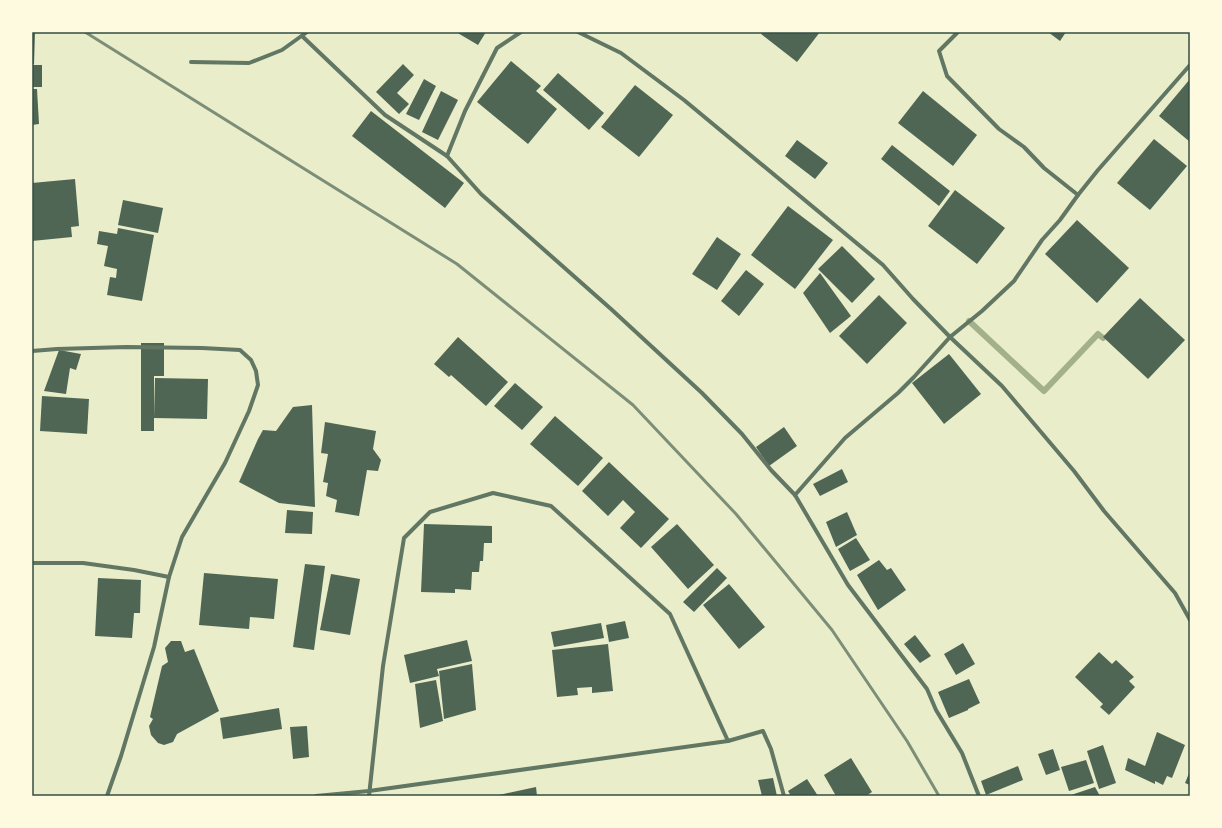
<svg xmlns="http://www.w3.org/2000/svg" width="1222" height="828" viewBox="0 0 1222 828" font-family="Merriweather,serif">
<rect width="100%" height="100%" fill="#e9edc9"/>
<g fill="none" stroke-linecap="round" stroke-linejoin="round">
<path stroke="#a3b18a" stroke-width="6" d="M969 321 1044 391 1098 334 1103 338"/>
</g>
<g fill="#4f6655">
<path d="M32 32H35L34 64H32Z"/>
<path d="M456 32H486L478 45Z"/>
<path d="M763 32H820L797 62 761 34Z"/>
<path d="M1048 32H1066L1060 41Z"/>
<path d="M511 61 541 86 536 91 557 109 528 144 477 102Z"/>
<path d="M403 64 414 75 397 93 409 104 399 114 376 92Z"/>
<rect x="32" y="65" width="10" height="22"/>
<path d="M558 73 604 113 589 130 543 90Z"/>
<path d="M424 79 436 86 419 120 406 114Z"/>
<path d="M1190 79V142L1159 116Z"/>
<path d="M635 85 673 115 639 157 601 127Z"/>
<path d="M32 89H37L39 124 32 125Z"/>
<path d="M441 91 458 100 438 140 422 132Z"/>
<path d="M923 91 977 135 953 166 898 123Z"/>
<path d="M371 111 464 183 445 208 352 136Z"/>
<path d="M1154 139 1187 166 1150 210 1117 183Z"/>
<path d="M797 140 828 163 815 179 785 156Z"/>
<path d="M892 145 950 191 939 206 881 159Z"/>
<path d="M75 179 79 226 71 227 72 237 32 241V183Z"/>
<path d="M955 190 1005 228 977 264 928 226Z"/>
<path d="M123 200 163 208 158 233 118 225Z"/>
<path d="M788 206 833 240 795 289 751 255Z"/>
<path d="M1077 220 1129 268 1097 303 1045 254Z"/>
<path d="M118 228 154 235 142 301 107 295 110 277 116 278 117 269 104 266 108 246 97 244 99 231 117 234Z"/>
<path d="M717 237 741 254 717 290 692 274Z"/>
<path d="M842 246 875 279 852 303 818 269Z"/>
<path d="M746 270 764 284 739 316 721 301Z"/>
<path d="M820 273 851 316 830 333 803 293Z"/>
<path d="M879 295 907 323 867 364 839 336Z"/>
<path d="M1140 298 1185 340 1148 379 1103 337Z"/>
<path d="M458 337 508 382 486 406 451 375 449 377 434 364Z"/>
<path d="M141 343H164V376H154V431H141Z"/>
<path d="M59 350 81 354 76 370 70 368 66 394 44 391Z"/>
<path d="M949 354 981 394 944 424 912 383Z"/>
<path d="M155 378 208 379 207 419 154 418Z"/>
<path d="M515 383 543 407 522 430 494 406Z"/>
<path d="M42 396 89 399 87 434 40 431Z"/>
<path d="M312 405 315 507 279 503 239 482 258 439 263 430 276 431 293 407Z"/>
<path d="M555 416 603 458 578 486 530 444Z"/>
<path d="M325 422 376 431 373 449 381 460 378 471 367 470 359 516 335 512 337 500 326 496 328 483 323 482 328 454 321 453Z"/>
<path d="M784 427 797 446 769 466 756 447Z"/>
<path d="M609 462 669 519 641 548 620 528 635 512 623 500 608 516 582 491Z"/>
<path d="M842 469 848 482 820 496 813 484Z"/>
<path d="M287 510 313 512 312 534 285 533Z"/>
<path d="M847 512 857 535 836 547 826 522Z"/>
<path d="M424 524 492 526V543H484L483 561H480L479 572H472L471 590 455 589V593L421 592Z"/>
<path d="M677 524 714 565 688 589 651 547Z"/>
<path d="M856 538 870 560 850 571 838 549Z"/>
<path d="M879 560 887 570 891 568 906 590 878 610 857 575Z"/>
<path d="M305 564 325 566 314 650 293 647Z"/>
<path d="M717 568 727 578 694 612 683 602Z"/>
<path d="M204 573 278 579 274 619 250 617 249 629 199 625Z"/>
<path d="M331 574 360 579 350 635 320 630Z"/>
<path d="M98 578 141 580 140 613H134L132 638 95 636Z"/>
<path d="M729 584 765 627 739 649 703 605Z"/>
<path d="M625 621 629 638 609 642 606 625Z"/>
<path d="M601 623 604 638 554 647 551 632Z"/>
<path d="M915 635 931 656 920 663 904 644Z"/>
<path d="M467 640 472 661 437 669 439 676 410 683 404 655Z"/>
<path d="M171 641H181L185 652 194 649 219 711 177 734 173 742 164 745 158 743 151 735 149 726 153 719 150 717 162 666 168 662 165 648Z"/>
<path d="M963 643 975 664 956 675 944 654Z"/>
<path d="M608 644 613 691 592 693V687L577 688 578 695 557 697 552 650Z"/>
<path d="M1099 652 1112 664 1116 660 1134 677 1129 681 1135 687 1109 715 1100 707 1103 704 1075 677Z"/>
<path d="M472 664 476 710 444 719 439 671Z"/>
<path d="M969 679 980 703 968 709V710L949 718 938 692Z"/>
<path d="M436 680 443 721 420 728 415 684Z"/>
<path d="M279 708 282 729 223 739 220 718Z"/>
<path d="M307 726 309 757 293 759 290 727Z"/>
<path d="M1157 732 1185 745 1172 778 1167 776 1163 785 1155 781V784L1125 770 1128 758 1145 766Z"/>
<path d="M1103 745 1116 783 1099 789 1087 751Z"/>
<path d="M1053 749 1060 770 1046 775 1038 754Z"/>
<path d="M851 758 872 792 866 796H836L824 775Z"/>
<path d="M1086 760 1094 783 1069 791 1061 767Z"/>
<path d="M1018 766 1023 780 986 795 981 781Z"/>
<path d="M1190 771V785L1185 783Z"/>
<path d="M773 778 777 796H762L758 780Z"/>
<path d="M807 779 818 796H791L788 791Z"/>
<path d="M536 787 537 796H499V795Z"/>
<path d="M1095 787 1100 796H1072L1071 795Z"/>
</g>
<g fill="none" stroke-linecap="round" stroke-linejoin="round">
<g stroke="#617663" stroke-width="4">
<path d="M578 32 621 53 684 100 883 265 913 299 950 337 1002 386 1074 471 1104 511 1175 593 1190 620"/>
<path d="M958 32 939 51 947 76 999 129 1024 147 1044 168 1078 195 1060 220 1042 240 1014 281 982 311 950 337 914 377 898 393 845 438 795 495 848 585 927 689 936 710 962 753 979 796"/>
<path d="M302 36 385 115 447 156 481 194 611 309 702 393 742 434 771 470 795 495"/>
<path d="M191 62 249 63 282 50 307 32"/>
<path d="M447 156 465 111 497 48 521 32"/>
<path d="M1078 195 1098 170 1190 65"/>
<path d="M32 351 57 349 126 347 202 348 240 350 251 360 256 371 258 385 249 411 225 463 182 537 169 577 154 647 121 756 107 796"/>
<path d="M32 563H83L134 570 169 577"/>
<path d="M316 796 369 791 728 741 763 731 771 749 784 796"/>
<path d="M369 796 383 666 404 538 430 512 493 493 551 506 670 614 728 741"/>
</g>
<path stroke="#7c8e77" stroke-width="3" d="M85 32 457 264 633 405 736 514 832 630 907 741 939 796"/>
</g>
<rect width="1222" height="828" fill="none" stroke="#fefae0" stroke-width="66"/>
<rect x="33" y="33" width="1156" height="762" fill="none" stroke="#344e41" stroke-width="1.5"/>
</svg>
